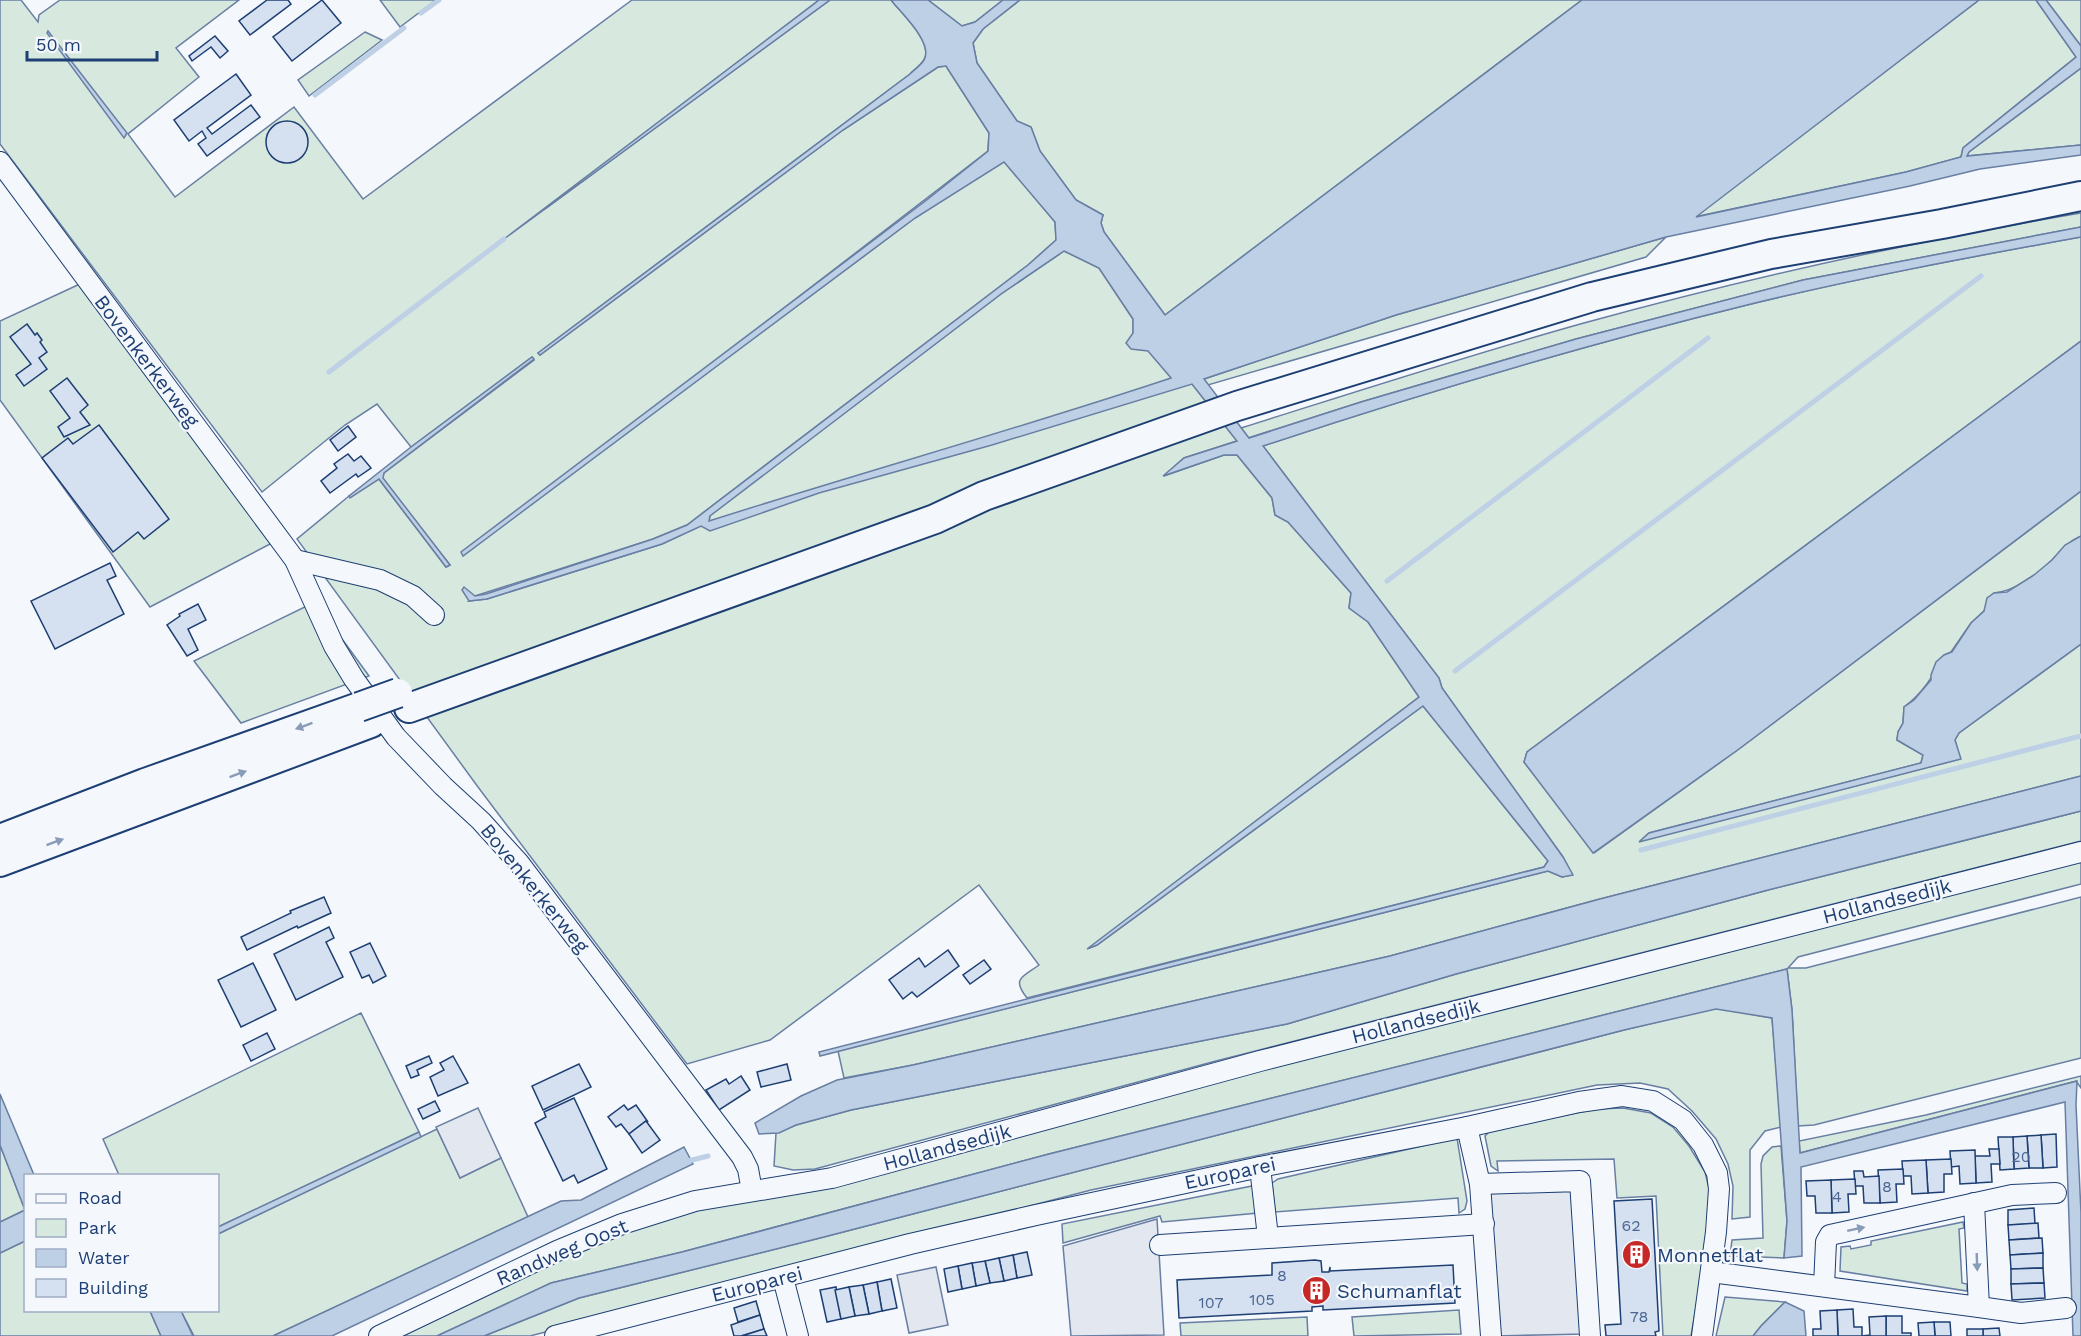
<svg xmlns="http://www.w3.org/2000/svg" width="2081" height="1336" viewBox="0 0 2081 1336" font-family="'Work Sans',sans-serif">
<rect width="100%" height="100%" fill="#f4f7fb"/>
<g fill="#d7e8df" stroke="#687fa3" stroke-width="1.5">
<path d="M0 0H21L38 22 39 15 60 0H239L176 48 199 77 128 134 175 197 294 107 363 199 632 0H819L545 209 830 0H891C901 13 934 43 924 60 921 65 914 70 910 74L538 353 540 355 843 130 938 67 946 66 989 133 988 151 463 555 915 218 1004 161 1055 222 1056 240 1028 265 687 525 653 539 475 596 469 601 487 599 662 544 709 522 710 515 1001 294 1064 251 1099 268 1133 319V333L1148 350 1192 384 1237 441 1184 458 1164 476 1224 455H1237L1272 498 1275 515 1288 522 1351 593 1349 608 1368 622 1419 697 1089 948 1097 945 1423 706 1548 861 1544 867 1027 998C1011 978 1023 977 1039 965L979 885 770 1040 687 1064 478 787 297 539 349 496 378 478 446 567 450 565 382 478 384 473 534 360 532 357 411 447 377 404 345 425 262 492 0 144Z"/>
<path d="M380 0H436L400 27Z"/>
<path d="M928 0H1003L975 22 962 26Z"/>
<path d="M1020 0H1582L1165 315 1104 232 1101 223 1103 215 1076 200 1040 151 1031 127 1017 121 977 63 973 43 983 29Z"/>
<path d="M1979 0H2036L2076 57 1963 148 1961 157 1906 172 1694 217Z"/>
<path d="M2046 0H2081V46Z"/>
<path d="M365 32 382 40 309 96 298 80Z"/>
<path d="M2081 68V145L1967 156 1969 152Z"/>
<path d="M2081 213V227L1803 280 1576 339 1361 402 1248 438 1241 428C1355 392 1469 355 1584 323 1748 278 1914 241 2081 213Z"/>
<path d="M1666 237 1646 257 1208 385 1204 379 1396 315Z"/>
<path d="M2081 237V341L1527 752 1524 762 1594 853 1739 749 2081 491V536C2067 542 2062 550 2052 560 2037 575 2015 591 1994 593L1984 611 1971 623 1951 652 1944 655C1933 676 1923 693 1904 707L1903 723 1898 732 1897 740 1923 755 1921 763 1649 833 1640 841 1960 759 1955 740 1959 733 2081 644V776L1600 899 1390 956 913 1065 844 1078 838 1051 1548 871 1562 877 1572 875 1563 857 1442 688 1439 678 1263 446C1423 393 1584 345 1747 305 1857 278 1969 257 2081 237Z"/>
<path d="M82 283 272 543 150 607 0 400V321Z"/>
<path d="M315 602 369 676 241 723 194 661Z"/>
<path d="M2081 811V841L1216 1061 815 1169 793 1170 774 1166 776 1133 796 1125 851 1110 1287 1024 1456 974 1768 890Z"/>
<path d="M2081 860V884L1798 957 1788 968H1806L2081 897V1058L1814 1125 1798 1126 1792 1010 1787 969 1049 1154 682 1252 551 1283 437 1336H403L598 1241 651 1222 1059 1122Z"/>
<path d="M1716 1008 1772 1018 1781 1127 1765 1131 1750 1150V1217L1732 1219 1733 1186 1728 1164 1716 1139 1692 1111 1668 1089 1640 1083 1597 1085 1091 1190 530 1336H484L579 1298 820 1238 1624 1030Z"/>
<path d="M361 1013 419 1132 218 1227V1176L119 1175 103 1139Z"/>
<path d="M2081 1076V1088L2076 1081 1800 1153 1799 1141 1926 1115Z"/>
<path d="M1623 1108 1651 1113 1673 1127 1689 1146 1705 1172 1711 1197 1710 1226 1691 1336H1663L1656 1196 1617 1198 1614 1159 1497 1161 1498 1171 1491 1166 1485 1136 1491 1130 1596 1109Z"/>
<path d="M437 1129 460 1178 501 1158 528 1217 273 1336H194L181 1311 218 1310V1234Z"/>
<path d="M1457 1138 1467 1201 1465 1209 1459 1213 1458 1198 1275 1212 1272 1183 1278 1179Z"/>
<path d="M0 1145 25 1210 0 1222Z"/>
<path d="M1781 1146 1787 1221 1784 1258 1730 1256 1732 1240 1763 1238 1761 1164 1763 1156 1772 1147Z"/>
<path d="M1257 1185 1258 1213 1162 1222 1160 1216 1063 1243 1062 1224Z"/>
<path d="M1963 1222 1964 1228 1959 1229 1962 1283 1967 1284V1291L1840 1271 1841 1247 1850 1246 1851 1249 1871 1245V1241Z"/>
<path d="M25 1241 26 1310 150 1311 161 1336H0V1253Z"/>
<path d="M1725 1297 1785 1302 1761 1326 1753 1336H1716Z"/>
<path d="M1459 1310 1461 1334 1354 1336 1352 1317Z"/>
<path d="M1307 1317 1308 1336H1181L1180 1323Z"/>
</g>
<g fill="#e3e8f0" stroke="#687fa3" stroke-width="1.5">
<path d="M478 1108 501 1158 460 1178 436 1127Z"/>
<path d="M1576 1191 1585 1334 1495 1336 1489 1193Z"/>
<path d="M1157 1219 1164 1335 1071 1336 1063 1246Z"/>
<path d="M936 1267 948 1325 909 1333 897 1275Z"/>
</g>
<g fill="#bed0e5" stroke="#687fa3" stroke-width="1.5" fill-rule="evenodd">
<path d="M819 0H830L504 239 814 4Z"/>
<path d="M891 0H928L962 26 975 22 1003 0H1020L983 29 973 43 977 63 1017 121 1031 127 1040 151 1076 200 1103 215 1101 223 1104 232 1165 315 1582 0H1979L1696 217 1906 172 1961 157 1963 148 2076 57 2036 0H2046L2081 46V68L1969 152 1967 156 2081 145V155L1980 169 1910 186 1666 237 1396 315 1204 379 1249 438 1361 402 1576 339 1803 280 2081 227V237C1970 257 1857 278 1747 305 1584 345 1423 393 1263 446L1439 678 1442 688 1563 857 1573 875 1562 877 1548 871 820 1056 819 1052 1544 867 1548 861 1423 706 1097 945 1087 949 1419 697 1368 622 1349 608 1351 593 1288 522 1275 515 1272 498 1237 455H1224L1163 476 1184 458 1237 441 1192 384 992 445 819 493 710 531 701 526 662 544 487 599 469 601 462 590 464 587 475 596 486 594 653 539 687 525 1028 265 1056 240 1055 222 1004 162 915 218 463 556 461 552 928 199 988 151 989 133 946 66 938 67 843 130 540 355 538 353 910 74C914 70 921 65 924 60 934 43 901 13 891 0ZM1064 251 1099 268 1133 319V333L1126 343 1131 349 1148 351 1171 378C1018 429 863 472 709 521L710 516 1001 294Z"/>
<path d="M48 31 127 133 124 138 47 33Z"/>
<path d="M2081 341V491L1739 749 1593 853 1524 762 1527 752Z"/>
<path d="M532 357 534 359 384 473 383 478 450 565 446 567 379 479 350 498 349 496 411 447Z"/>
<path d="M2081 536V644L1959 733 1955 740 1961 759 1639 842 1649 833 1921 763 1923 755 1897 740 1898 732 1903 723 1904 707 1914 700 1931 680V675L1936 662 1944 655 1952 652 1971 623 1984 611 1987 598 1994 593 2007 592 2034 575 2052 560 2065 545Z"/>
<path d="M2081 776V811L1768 890 1456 974 1287 1024 851 1110 796 1125 779 1133 759 1134 755 1123 801 1096 837 1080 913 1065 1390 956 1600 899Z"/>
<path d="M1787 969 1792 1010 1800 1153 2077 1081 2076 1105 2081 1213V1336H2073L2065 1102 1801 1167 1802 1256 1784 1258 1787 1221 1772 1018 1716 1009 1624 1030 820 1238 579 1298 484 1336H437L551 1283 682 1252 1049 1154Z"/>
<path d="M0 1094 34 1175 26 1176 25 1241 0 1253V1222L25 1210 0 1145Z"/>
<path d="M419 1132 421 1137 218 1234V1227Z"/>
<path d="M684 1147 693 1164 332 1336H273L561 1201 581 1200Z"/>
<path d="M1785 1302 1804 1311 1806 1336H1753L1761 1326Z"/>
<path d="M150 1311H181L193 1336H161Z"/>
</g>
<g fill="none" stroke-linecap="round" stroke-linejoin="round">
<g stroke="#bed0e5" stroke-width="5">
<path d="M421 13 439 0"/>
<path d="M315 95 404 28"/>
<path d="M329 372 504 239"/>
<path d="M1387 581 1708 338"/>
<path d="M1455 671 1981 276"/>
<path d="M1641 850 2081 736"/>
<path d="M684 1162 708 1156"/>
</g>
</g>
<g fill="#d5e0f0" stroke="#1d3f73" stroke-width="1.5">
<path d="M267 0H288L291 4 250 35 239 21Z"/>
<path d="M322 0 341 23 292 61 273 37Z"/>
<path d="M215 36 228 51 220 58 211 47 192 61 189 56Z"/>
<path d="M236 74 251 95 207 128 212 134 251 105 260 117 207 156 198 144 206 138 202 131 189 141 174 120Z"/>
<circle cx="287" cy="142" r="21"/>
<path d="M27 324 35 335 37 333 42 340 40 342 47 352 39 358 47 369 24 386 16 375 31 364 10 337Z"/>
<path d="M67 378 88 405 80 412 90 425 64 437 58 427 70 418 50 391Z"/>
<path d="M99 425 169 519 144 539 138 532 113 552 42 458 68 438 73 444Z"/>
<path d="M348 426 356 437 338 451 330 440Z"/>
<path d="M348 454 354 461 361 456 371 468 358 477 356 474 330 493 321 481 337 468 334 464Z"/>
<path d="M110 563 116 576 107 580 124 614 55 649 31 601Z"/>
<path d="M198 604 206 620 188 629 198 650 187 656 167 625 180 616 179 614Z"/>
<path d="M324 897 331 913 298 928 297 926 247 950 241 937 291 913 290 911Z"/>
<path d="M329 927 334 938 326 942 343 977 296 1000 274 954Z"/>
<path d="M370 943 386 976 373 983 369 975 362 978 350 952Z"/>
<path d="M948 950 959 966 917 997 912 992 903 999 889 980 919 958 925 967Z"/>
<path d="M984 960 991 969 970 984 963 975Z"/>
<path d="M253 963 276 1010 241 1027 218 980Z"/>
<path d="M267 1033 275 1049 251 1061 243 1045Z"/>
<path d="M429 1056 432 1063 417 1070 419 1075 411 1078 406 1066Z"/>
<path d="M453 1056 468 1083 438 1096 430 1077 444 1070 440 1063Z"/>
<path d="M579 1064 591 1087 543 1110 532 1086Z"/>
<path d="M787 1064 791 1080 761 1087 757 1072Z"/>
<path d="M741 1076 750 1090 719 1110 706 1090 726 1079 729 1084Z"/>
<path d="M574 1098 607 1169 578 1183 574 1175 563 1181 535 1123 546 1117 544 1112Z"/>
<path d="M435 1101 440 1111 423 1119 418 1109Z"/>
<path d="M624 1105 628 1110 636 1105 648 1122 646 1121 629 1134 621 1124 616 1127 608 1117Z"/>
<path d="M646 1121 660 1140 642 1153 629 1134Z"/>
<path d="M2056 1134 2057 1167 2043 1168 2041 1135Z"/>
<path d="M2041 1135 2043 1168H2029L2027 1136Z"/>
<path d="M2027 1136 2029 1168 2014 1169 2013 1137Z"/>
<path d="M1998 1137H2013L2014 1169 2000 1170Z"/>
<path d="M1989 1149H1999L2000 1164H1991L1992 1182 1976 1183 1975 1156H1990Z"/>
<path d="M1975 1150 1976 1183 1960 1184 1959 1166 1951 1167 1950 1151Z"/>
<path d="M1951 1159 1952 1174H1944V1192L1928 1193 1926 1160Z"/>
<path d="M1926 1160 1928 1193 1912 1194 1911 1176H1903L1902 1161Z"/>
<path d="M1903 1169 1904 1184H1896L1897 1202 1880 1203 1878 1170Z"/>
<path d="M1854 1171H1863L1864 1177 1879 1176 1880 1203H1864L1863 1186H1855Z"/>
<path d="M1855 1179 1856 1194H1848L1849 1212 1832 1213 1831 1180Z"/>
<path d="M1831 1180 1832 1213H1816L1815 1196H1807L1806 1181Z"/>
<path d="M1652 1199 1659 1331 1655 1332 1656 1336H1606L1605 1325 1621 1324 1614 1201Z"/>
<path d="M2034 1208 2035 1224 2008 1225V1210Z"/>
<path d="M2038 1223 2039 1238 2009 1240 2008 1225Z"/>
<path d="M2042 1238 2043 1253 2010 1255 2009 1240Z"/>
<path d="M1027 1252 1032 1275 1017 1278 1013 1255Z"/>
<path d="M2043 1253V1268L2011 1269 2010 1255Z"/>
<path d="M1013 1255 1017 1278 1004 1281 999 1258Z"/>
<path d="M999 1258 1004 1281 990 1283 985 1261Z"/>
<path d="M1315 1260 1321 1261 1322 1272H1329L1330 1267V1271L1453 1265 1455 1303 1323 1310V1306L1312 1307V1311L1179 1318 1177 1280 1272 1275V1263Z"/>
<path d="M985 1261 990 1283 976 1286 972 1263Z"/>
<path d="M972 1263 976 1286 962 1289 958 1266Z"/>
<path d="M958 1266 962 1289 948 1292 944 1269Z"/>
<path d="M2043 1268 2044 1283 2011 1284V1269Z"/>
<path d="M891 1279 897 1308 882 1311 877 1282Z"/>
<path d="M877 1282 882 1311 869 1314 863 1285Z"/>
<path d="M2044 1283 2045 1298 2012 1300 2011 1284Z"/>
<path d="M863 1285 869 1314 855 1316 849 1287Z"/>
<path d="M836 1287 841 1319 827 1322 820 1290Z"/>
<path d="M849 1287 855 1316 841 1319 835 1290Z"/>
<path d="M756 1301 760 1315 738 1322 734 1308Z"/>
<path d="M1853 1309 1854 1327H1862V1336H1838L1837 1310Z"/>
<path d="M1837 1310 1838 1336H1813V1329H1821L1820 1311Z"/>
<path d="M760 1315 764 1329 741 1336H734L731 1325Z"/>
<path d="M1886 1316H1902V1333H1911V1336H1886Z"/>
<path d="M1886 1316V1336H1862L1870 1335 1869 1317Z"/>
<path d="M1934 1322H1950L1951 1336H1935Z"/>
<path d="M1934 1322 1935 1336H1919L1918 1323Z"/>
<path d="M1999 1328 2000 1336H1983V1329Z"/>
<path d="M764 1329 767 1336H742Z"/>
<rect x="1967" y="1329" width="16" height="7"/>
</g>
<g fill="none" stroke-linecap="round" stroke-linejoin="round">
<defs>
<g id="minor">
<path d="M0 162 295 560 334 646 354 679 396 737 443 786 481 821 519 863 742 1157 748 1169 752 1191"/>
<path d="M295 560 380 580 413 596 434 615"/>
<path d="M1467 1127 1480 1184 1491 1336"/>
<path d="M1260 1167 1268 1237"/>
<path d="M1480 1184 1580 1181 1590 1336"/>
<path d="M1160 1245 1484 1224"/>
<path d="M1711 1272 1979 1307 1974 1203"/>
<path d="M783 1278 798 1336"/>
<path d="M1824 1286 1826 1242 1830 1235 2012 1195 2056 1193"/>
<path d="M1979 1307 2021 1313 2066 1308"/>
<path d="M379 1336 557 1251 622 1224 695 1201 832 1178 1260 1061 2081 852"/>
<path d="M555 1336 910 1244 1036 1215 1260 1167 1467 1127 1579 1102 1622 1096 1653 1101 1683 1120 1703 1145 1717 1173 1719 1189 1716 1232 1702 1336"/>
</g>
<g id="highway">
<path d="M409 708 935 519 984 496 1237 406 1592 297 1771 254 1942 224 2081 196"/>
<path d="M0 839 145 783 359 707"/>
<path d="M0 862 371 723"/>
</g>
</defs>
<use href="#minor" stroke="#1d3f73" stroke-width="22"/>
<use href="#highway" stroke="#1d3f73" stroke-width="32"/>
<use href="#minor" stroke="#f4f7fb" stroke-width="20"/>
<use href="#highway" stroke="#f4f7fb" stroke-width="28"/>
<defs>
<path id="highway-bridge" d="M359 707 398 693"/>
</defs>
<use href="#highway-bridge" stroke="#1d3f73" stroke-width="32" stroke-linecap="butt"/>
<use href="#highway-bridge" stroke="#f4f7fb" stroke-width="28"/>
</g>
<defs><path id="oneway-solid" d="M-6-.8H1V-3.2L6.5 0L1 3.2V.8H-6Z" transform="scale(1.5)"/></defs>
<g fill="#889bb7">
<use href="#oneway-solid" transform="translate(304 726) rotate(160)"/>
<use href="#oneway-solid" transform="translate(238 774) rotate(-20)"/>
<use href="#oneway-solid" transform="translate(55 842) rotate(-20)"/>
<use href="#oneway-solid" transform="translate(1856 1229) rotate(-12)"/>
<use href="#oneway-solid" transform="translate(1977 1262) rotate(88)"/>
</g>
<defs>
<symbol id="building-disc" viewBox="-11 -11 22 22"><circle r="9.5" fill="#c62828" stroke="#f4f7fb"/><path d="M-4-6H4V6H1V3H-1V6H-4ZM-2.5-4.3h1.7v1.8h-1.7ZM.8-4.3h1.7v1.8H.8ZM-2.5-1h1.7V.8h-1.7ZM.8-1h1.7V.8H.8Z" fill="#fff"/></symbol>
</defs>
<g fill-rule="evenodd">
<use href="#building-disc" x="1620" y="1238" width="33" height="33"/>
<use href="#building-disc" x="1300" y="1274" width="33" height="33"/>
</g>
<g text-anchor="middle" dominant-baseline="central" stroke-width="4.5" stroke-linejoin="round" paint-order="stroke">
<g font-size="16" fill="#4b6792">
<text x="2021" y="1156">20</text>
<text x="1887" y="1186">8</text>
<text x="1837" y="1196">4</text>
<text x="1631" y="1225">62</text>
<text x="1282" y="1275">8</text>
<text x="1262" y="1299">105</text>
<text x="1211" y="1302">107</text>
<text x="1639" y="1316">78</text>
</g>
<g font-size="20" fill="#1d3f73" stroke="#f4f7fb">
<text transform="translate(147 361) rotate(53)">Bovenkerkerweg</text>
<text transform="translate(535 888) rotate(51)">Bovenkerkerweg</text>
<text transform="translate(1887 901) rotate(-14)">Hollandsedijk</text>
<text transform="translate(1416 1021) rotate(-14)">Hollandsedijk</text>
<text transform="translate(947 1147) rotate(-15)">Hollandsedijk</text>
<text transform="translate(1230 1173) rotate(-12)">Europarei</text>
<text transform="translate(562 1252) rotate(-23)">Randweg Oost</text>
<text transform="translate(757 1284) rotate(-14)">Europarei</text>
</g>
<g font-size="20" fill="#1d3f73" stroke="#f4f7fb" text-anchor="start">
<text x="1657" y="1255">Monnetflat</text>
<text x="1337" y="1291">Schumanflat</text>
</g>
</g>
<rect x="24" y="1174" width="195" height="138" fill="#f4f7fb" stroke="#9eadc5" stroke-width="1.5"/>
<rect x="36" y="1194" width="30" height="9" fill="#f4f7fb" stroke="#9eadc5" stroke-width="1.5"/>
<text x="78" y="1204" font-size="18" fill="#1d3f73">Road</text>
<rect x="36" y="1219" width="30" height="18" fill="#d7e8df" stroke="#9eadc5" stroke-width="1.5"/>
<text x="78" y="1234" font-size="18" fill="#1d3f73">Park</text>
<rect x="36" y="1249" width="30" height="18" fill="#bed0e5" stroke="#9eadc5" stroke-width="1.5"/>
<text x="78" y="1264" font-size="18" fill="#1d3f73">Water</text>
<rect x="36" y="1279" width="30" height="18" fill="#d5e0f0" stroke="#9eadc5" stroke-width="1.5"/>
<text x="78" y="1294" font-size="18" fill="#1d3f73">Building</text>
<path d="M27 51v9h130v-9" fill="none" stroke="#1d3f73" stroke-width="3"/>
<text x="36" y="51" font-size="18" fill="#1d3f73" stroke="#f4f7fb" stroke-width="4.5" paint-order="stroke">50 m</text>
</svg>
